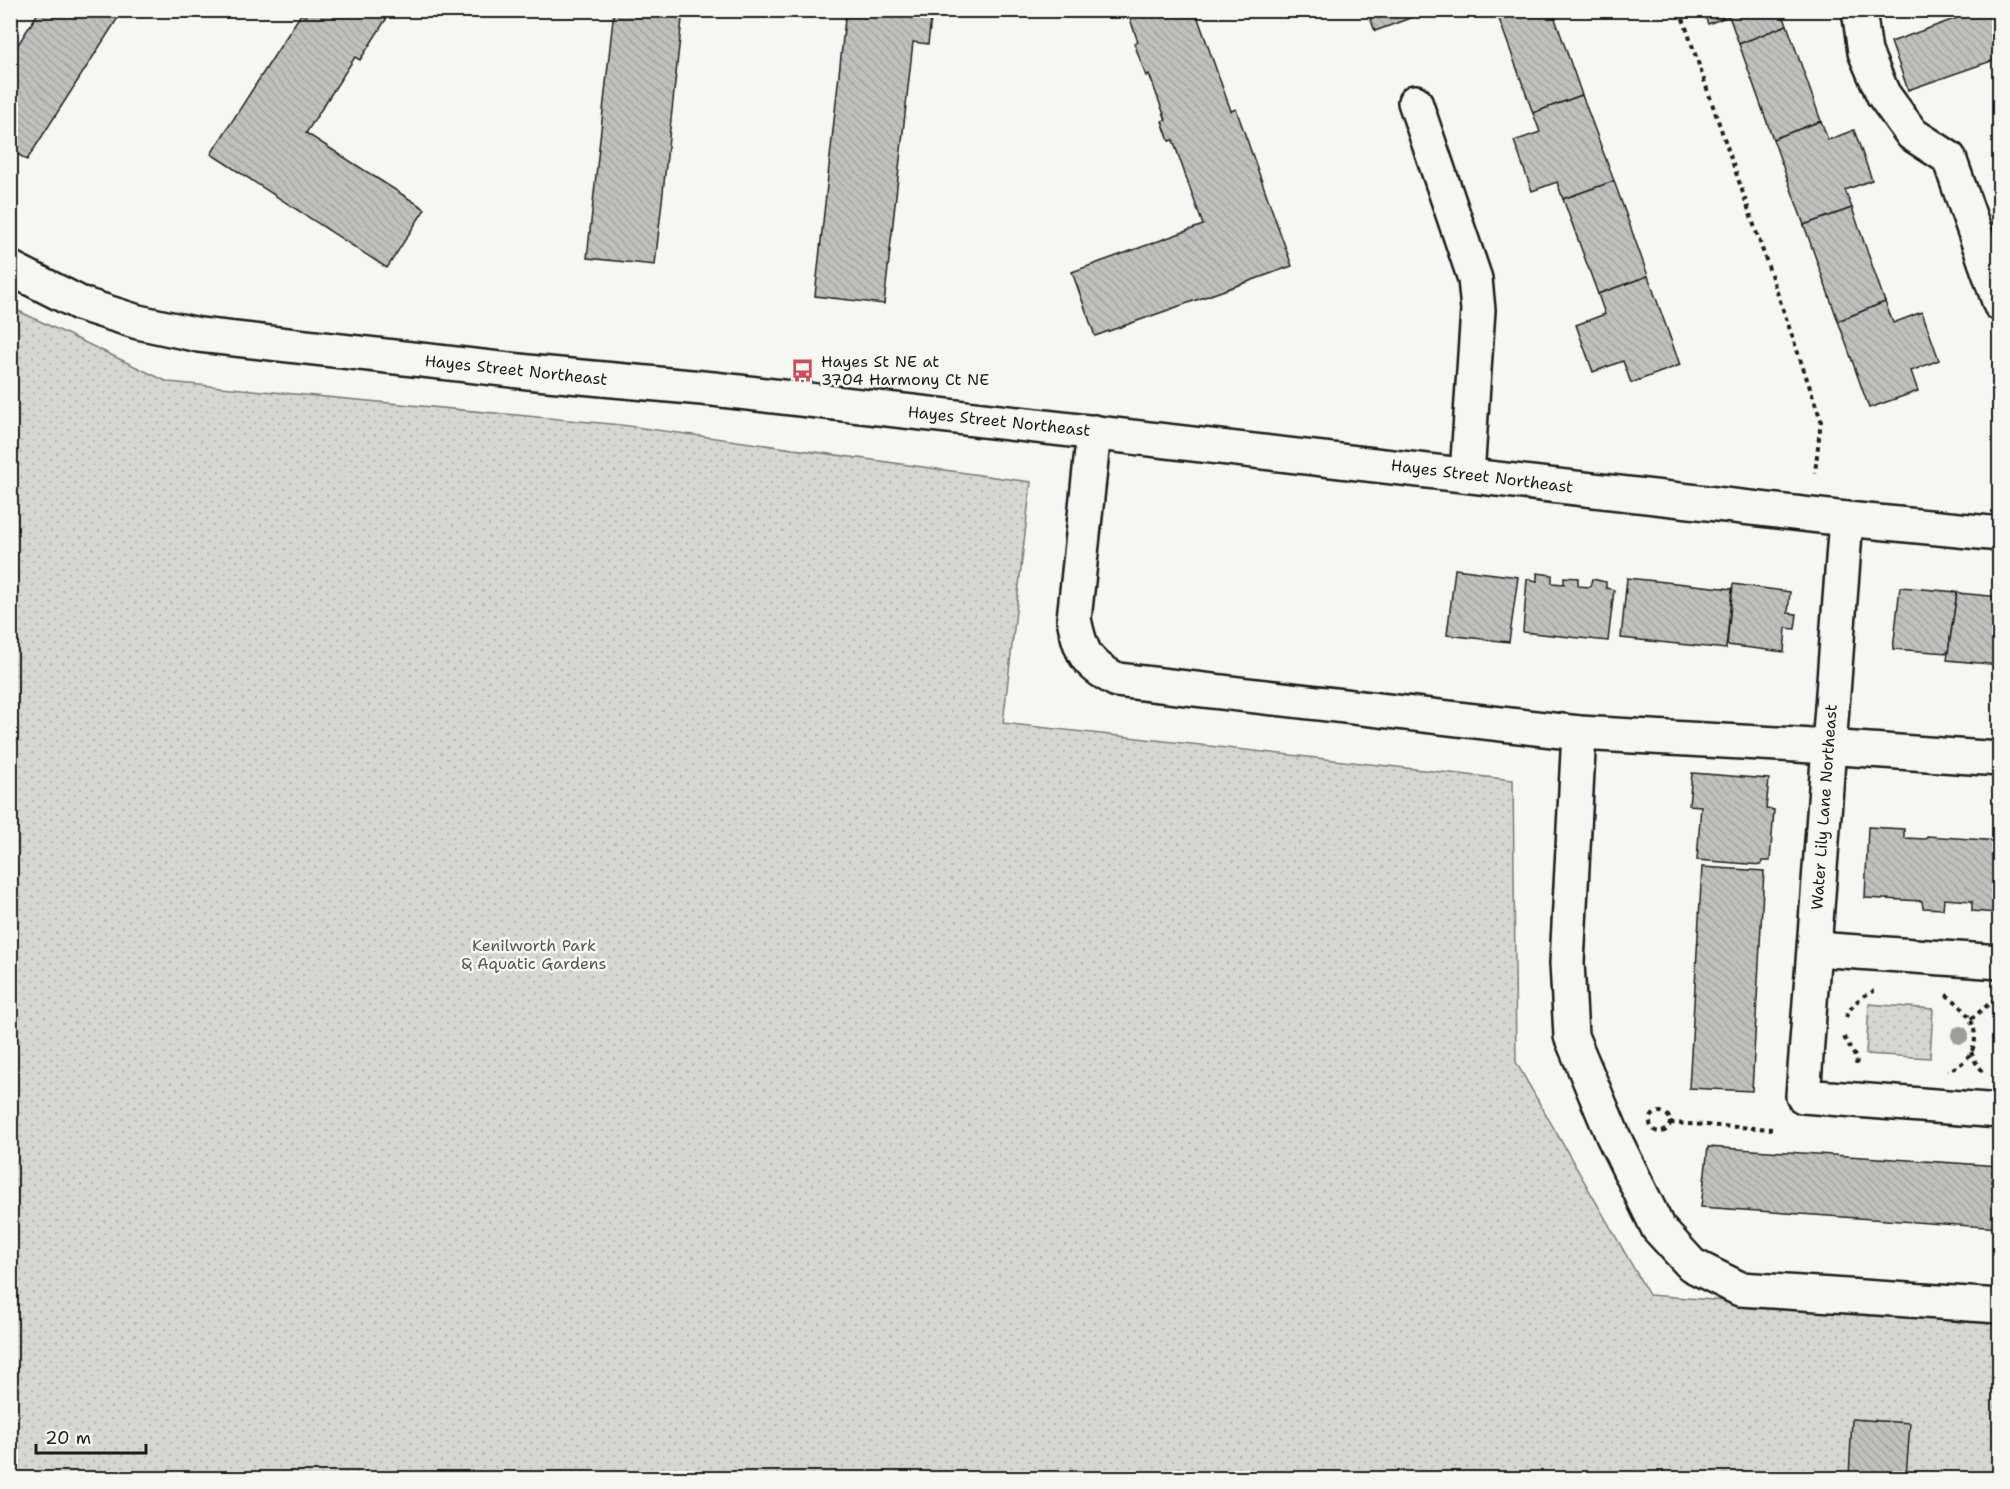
<svg xmlns="http://www.w3.org/2000/svg" width="2010" height="1489" viewBox="0 0 2010 1489" font-family="'Shantell Sans',sans-serif">
<defs>
<pattern id="park-dots" width="8" height="8" patternUnits="userSpaceOnUse" patternTransform="scale(1.5)"><rect width="8" height="8" fill="#d6d6d2"/><path d="M2 2h.1M6 6h.1" fill="none" stroke="#b7b7b4" stroke-width="1.8" stroke-linecap="round"/></pattern>
<pattern id="building-back-hatch" width="6" height="6" patternUnits="userSpaceOnUse" patternTransform="scale(1.5)"><rect width="6" height="6" fill="#c0c0bd"/><path d="M-1 5l2 2M0 0l6 6M5-1l2 2" fill="none" stroke="#a4a4a2"/></pattern>
</defs>
<rect width="100%" height="100%" fill="#f6f6f2"/>
<filter id="ink" filterUnits="userSpaceOnUse"><feTurbulence type="fractalNoise" baseFrequency=".0167" numOctaves="2"/><feDisplacementMap in="SourceGraphic" scale="12" xChannelSelector="R" yChannelSelector="G"/><feConvolveMatrix kernelMatrix="1 2 1 2 8 2 1 2 1" color-interpolation-filters="sRGB"/></filter>
<g filter="url(#ink)">
<g fill="url(#park-dots)" stroke="#797977" stroke-width="1.5">
<path d="M10 307 168 382 621 425 1031 482 1003 723 1513 780 1516 1062 1649 1295 1999 1322V1478H11Z"/>
<path d="M1869 1004 1933 1009 1930 1058 1866 1054Z"/>
</g>
<g fill="url(#building-back-hatch)" stroke="#1c1c1c" stroke-width="1.5">
<path d="M40 10H123L27 160 10 149V57Z"/>
<path d="M309 10H392L360 60 355 57 306 133 425 209 387 268 211 154 301 14 305 17Z"/>
<path d="M614 10H683L655 265 587 258Z"/>
<path d="M846 10H932L928 44 913 42 884 304 815 296Z"/>
<path d="M1127 10H1195L1231 111 1236 109 1292 266 1095 336 1072 272 1203 225 1173 140 1169 141 1162 121 1166 120 1149 74 1146 76 1134 43 1138 42Z"/>
<path d="M1367 10H1432L1375 31Z"/>
<path d="M1496 10H1520L1499 19Z"/>
<path d="M1520 10H1552L1582 95 1533 113 1499 19Z"/>
<path d="M1703 10H1781L1787 25 1739 44 1729 16 1708 24Z"/>
<path d="M1979 10H1989L2000 41V58L1908 90 1891 42Z"/>
<path d="M1989 10H2000V41Z"/>
<path d="M1787 25 1821 121 1773 139 1739 44Z"/>
<path d="M1582 95 1614 181 1563 199 1557 182 1532 191 1514 141 1540 132 1533 113Z"/>
<path d="M1821 121 1828 140 1854 130 1872 180 1845 190 1852 208 1804 225 1773 139Z"/>
<path d="M1614 181 1648 276 1598 294 1563 199Z"/>
<path d="M1852 208 1885 302 1838 321 1804 225Z"/>
<path d="M1648 276 1680 365 1631 383 1623 361 1593 372 1576 325 1605 314 1598 294Z"/>
<path d="M1885 302 1893 323 1922 312 1939 360 1911 371 1918 391 1869 408 1838 321Z"/>
<path d="M1455 569 1518 577 1509 642 1447 635Z"/>
<path d="M1537 573 1552 575V583L1564 584V577L1578 578V586L1590 587 1592 579 1606 582V588L1614 590 1608 641 1523 632 1527 579 1537 581Z"/>
<path d="M1627 578 1732 589 1726 649 1621 638Z"/>
<path d="M1733 584 1790 592 1788 613 1797 614 1795 629 1786 628 1784 652 1727 645Z"/>
<path d="M1900 587 1957 592 1948 653 1893 649Z"/>
<path d="M1957 593 2000 597V665L1947 660Z"/>
<path d="M1692 773 1769 779 1766 809 1774 810 1770 861H1762L1761 865 1697 860 1701 806 1689 805Z"/>
<path d="M1868 827 1904 829V838L1926 839 1927 836 2000 841V908H1996V913L1972 911V901L1944 899 1943 909 1923 908 1922 901 1865 898Z"/>
<path d="M1702 867 1764 871 1752 1091 1689 1088Z"/>
<path d="M1708 1147 2000 1166V1228L1701 1207Z"/>
<path d="M1852 1419 1910 1423 1906 1478 1849 1477Z"/>
</g>
<g fill="none" stroke-linecap="round" stroke-linejoin="round">
<defs>
<g id="minor">
<path d="M1859 10 1865 52 1883 94 1912 134 1949 158 2000 304"/>
<path d="M1415 102 1475 279 1478 310 1467 475"/>
<path d="M10 268 81 304 138 322 199 335 537 373 713 389 1846 519 2000 534"/>
<path d="M1094 432 1074 619C1081 653 1086 664 1117 680L1579 733 1797 745 2000 759"/>
<path d="M1846 519 1803 1096 2000 1111"/>
<path d="M1579 733 1567 963 1571 1036 1613 1136 1658 1228 1692 1265 1740 1289 2000 1306"/>
<path d="M1815 949 2000 962"/>
</g>
</defs>
<use href="#minor" stroke="#1c1c1c" stroke-width="38"/>
<g stroke="#1c1c1c" stroke-width="4" stroke-dasharray="4.5 4.5" stroke-linecap="butt">
<path d="M1680 10 1821 420 1815 473"/>
<path d="M1946 995C1978 1014 1990 1053 1948 1071"/>
<path d="M1846 1017C1852 1004 1861 996 1874 991"/>
<path d="M1971 1019 1996 998"/>
<path d="M1844 1037 1857 1060 1856 1065"/>
<path d="M1971 1052 1976 1063 1985 1074"/>
<circle cx="1660" cy="1122" r="10"/>
<path d="M1670 1123 1772 1129"/>
</g>
<use href="#minor" stroke="#f6f6f2" stroke-width="33"/>
</g>
<circle fill="#9d9d9b" cx="1960" cy="1035" r="9"/>
</g>
<defs>
<symbol id="bus-bare" viewBox="-9 -9 18 18"><path d="M-5-6H5V4H4V6H2V4H-2V6H-4V4H-5ZM-3.5-4V0h7V-4ZM-3.5 1.2v1.5H-2V1.2ZM2 1.2v1.5H3.5V1.2Z" fill="#d1495b" stroke="#f6f6f2" stroke-width="2.5" paint-order="stroke"/></symbol>
</defs>
<g fill-rule="evenodd">
<use href="#bus-bare" x="786" y="354" width="33" height="33"/>
</g>
<g text-anchor="middle" dominant-baseline="central" stroke-width="5" stroke-linejoin="round" paint-order="stroke">
<g font-size="16" fill="#1c1c1c" stroke="#f6f6f2" text-anchor="start">
<text x="821" y="361">Hayes St NE at<tspan x="821" dy="18">3704 Harmony Ct NE</tspan></text>
</g>
<g font-size="16" fill="#1c1c1c" stroke="#f6f6f2">
<text transform="translate(516 370) rotate(6)">Hayes Street Northeast</text>
<text transform="translate(999 421) rotate(6)">Hayes Street Northeast</text>
<text transform="translate(1482 476) rotate(7)">Hayes Street Northeast</text>
<text transform="translate(1824 807) rotate(-86)">Water Lily Lane Northeast</text>
</g>
<g font-size="16" fill="#545453" stroke="#f6f6f2">
<text x="534" y="945">Kenilworth Park<tspan x="534" dy="18">&amp; Aquatic Gardens</tspan></text>
</g>
</g>
<rect width="2010" height="1489" fill="none" stroke="#f6f6f2" stroke-width="36"/>
<rect x="18" y="18" width="1974" height="1453" fill="none" stroke="#1c1c1c" stroke-width="2" filter="url(#ink)"/>
<path d="M36 1444v9h110v-9" fill="none" stroke="#1c1c1c" stroke-width="3"/>
<text x="45" y="1444" font-size="18" fill="#1c1c1c" stroke="#f6f6f2" stroke-width="4.5" paint-order="stroke">20 m</text>
</svg>
